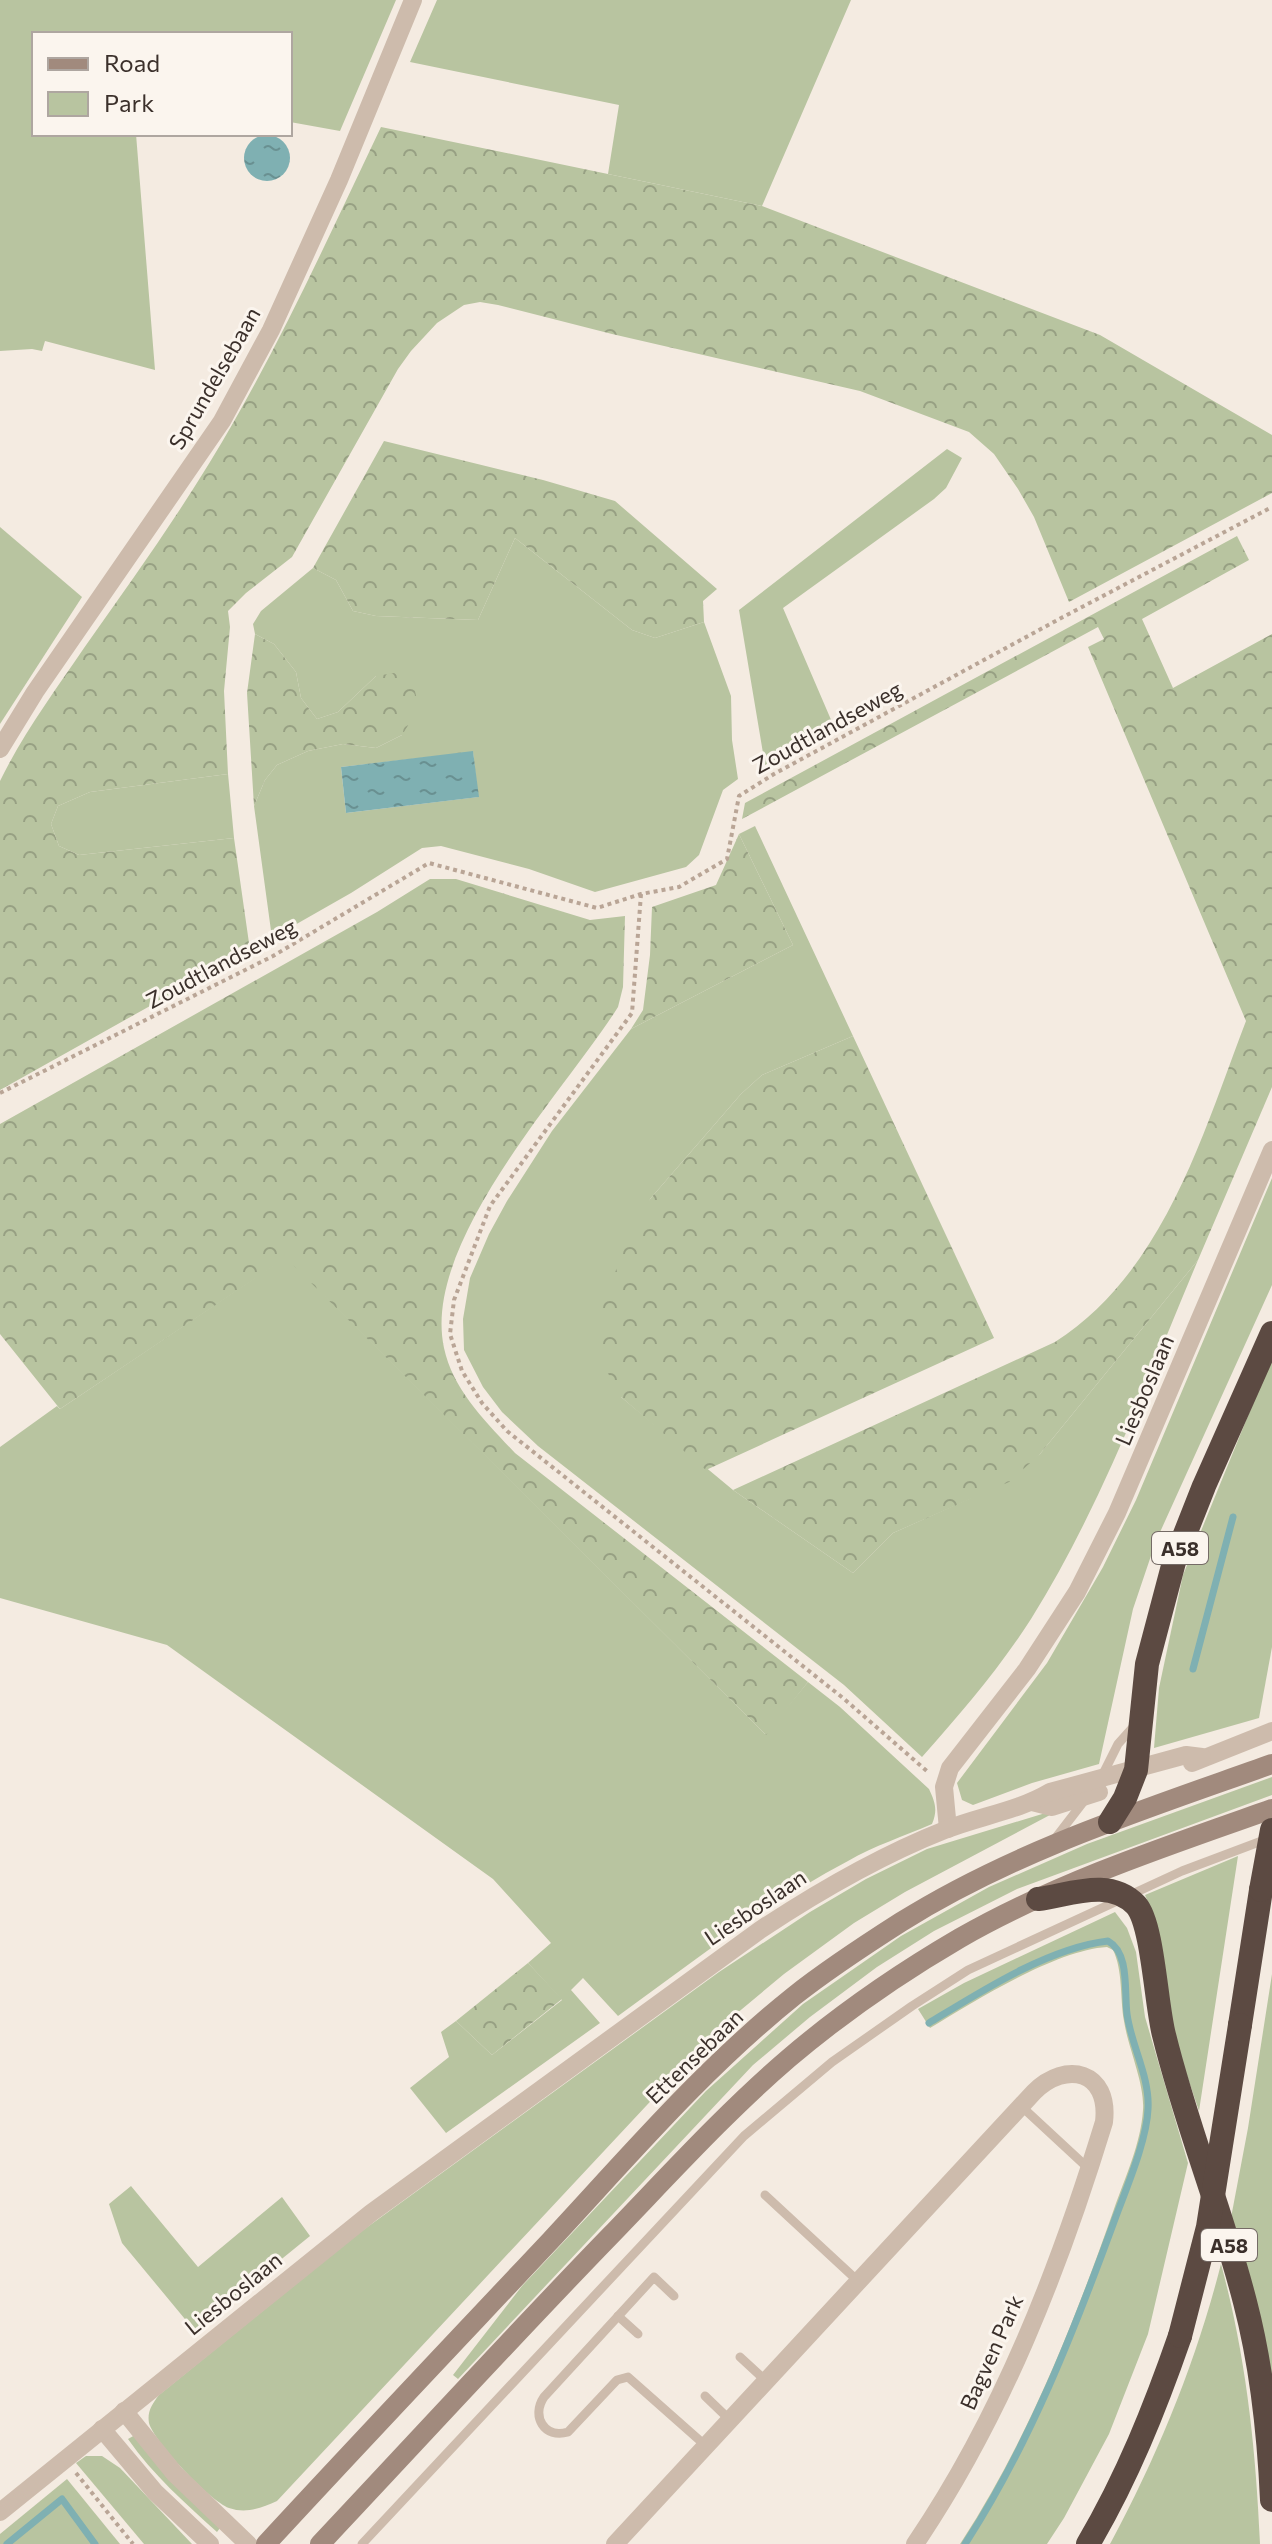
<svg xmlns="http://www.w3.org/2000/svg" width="1272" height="2544" viewBox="0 0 1272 2544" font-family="Commissioner,sans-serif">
<defs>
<pattern id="forest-crowns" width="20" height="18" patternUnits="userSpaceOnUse" patternTransform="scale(2)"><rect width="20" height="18" fill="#b8c4a0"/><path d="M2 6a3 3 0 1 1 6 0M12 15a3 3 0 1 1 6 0" fill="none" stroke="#97a083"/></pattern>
<pattern id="water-ripples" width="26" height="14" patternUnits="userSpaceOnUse" patternTransform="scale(2)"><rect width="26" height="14" fill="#7fb0b2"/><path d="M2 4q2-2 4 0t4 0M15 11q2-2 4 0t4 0" fill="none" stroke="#699091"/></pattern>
</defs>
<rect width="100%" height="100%" fill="#f4ebe1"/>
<g fill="#b8c4a0" fill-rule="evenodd">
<path d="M0 0H396L340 131 290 122V34H34V134H136L155 370 45 341 42 351 32 349 0 351Z"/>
<path d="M437 0H851L762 206 608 174 619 105 410 62Z"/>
<path d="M947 449 962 458 946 488 934 499 783 608 835 729 765 765 739 610Z"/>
<path d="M0 527 82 597 0 724Z"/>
<path d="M515 538 632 630 655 638 704 622 731 696 732 740 738 779 723 790 699 855 686 867 595 892 529 869 441 846 422 848 351 893 272 938 254 806 265 780 277 765 308 751 343 744 376 748 402 735 376 676 338 712 317 719 301 698 296 672 274 644 255 634 253 624 261 611 313 568 336 580 353 611 376 616 478 620ZM473 752 478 797 346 813 341 767Z"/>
<path d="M228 774 234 838 79 855 59 846 51 824 58 806 90 792Z"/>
<path d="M755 826 853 1036 762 1075 741 1094 650 1199 621 1397 733 1490 853 1573 893 1533 971 1498 1040 1454 1198 1260C1147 1381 1101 1507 1031 1619 999 1669 961 1713 922 1757L844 1685 538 1446 502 1412 483 1387 464 1350 463 1319 470 1278 489 1234 507 1201 552 1131 631 1029 793 945 739 834Z"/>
<path d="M1272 1178V1285L1156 1541 1133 1609 1099 1764 1032 1783 973 1805 962 1800 957 1783 1047 1663 1103 1567 1136 1500Z"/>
<path d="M286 1257 765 1734 808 1682 840 1707 929 1789C935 1802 938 1810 932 1824 904 1836 874 1846 848 1861 766 1904 693 1962 618 2016L583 1978 571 1990 600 2023 446 2133 410 2088 449 2057 441 2032 456 2021 492 2055 562 2000 528 1963 551 1943 493 1879 167 1645 0 1598V1447L57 1406 60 1409Z"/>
<path d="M1272 1357V1647L1259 1718 1154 1748 1159 1688 1183 1575Z"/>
<path d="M1272 1777V1795L1017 1889 934 1931 877 1967 810 2017 753 2065 458 2379 453 2375 522 2286 706 2091 803 2004 901 1936 989 1887 1087 1844Z"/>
<path d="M1065 1807 905 1892 854 1923 784 1974 718 2029 277 2501C262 2508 246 2514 229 2508 210 2501 154 2442 149 2423 147 2412 152 2404 159 2395L355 2236 719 1972 810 1912 866 1879 927 1849Z"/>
<path d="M1238 1856 1199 2111 1175 2040 1151 1909 1145 1895Z"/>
<path d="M1115 1912 1127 1928 1136 1952 1145 2017 1188 2163 1148 2334 1109 2434 1064 2518 1047 2544H960C1027 2442 1074 2323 1114 2209 1125 2178 1141 2143 1143 2110 1145 2084 1128 2048 1124 2021 1120 1999 1123 1970 1113 1950L1107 1947C1056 1950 974 2001 930 2028L918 2009 964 1983Z"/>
<path d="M1272 1974V2411L1230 2223 1248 2128Z"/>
<path d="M131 2186 198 2267 282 2197 310 2236 194 2330 122 2243 109 2204Z"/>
<path d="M1221 2264C1246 2356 1256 2449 1260 2544H1110C1158 2455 1196 2362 1221 2264Z"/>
<path d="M135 2435 220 2528 217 2532C185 2503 153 2475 128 2439Z"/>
<path d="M86 2456H102L120 2468 192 2544H144L76 2463Z"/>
<path d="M67 2479 120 2544H0V2534Z"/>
</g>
<g fill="url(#forest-crowns)">
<path d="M381 127 762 206 1100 335 1272 435V493L1069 602 1034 517 1018 489 994 454 969 432 860 391 612 334 498 305 480 302 464 305 437 323 411 351 398 369 292 557 246 593 228 611 230 627 224 691 228 774 90 792 58 806 51 824 59 846 79 855 234 838 250 950 0 1090V781C23 734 54 692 84 648 127 587 171 526 210 462 275 356 327 240 381 127Z"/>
<path d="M384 441 543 480 615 501 717 589 703 601 704 622 655 638 632 630 515 538 478 620 376 616 353 611 336 580 313 568Z"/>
<path d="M1237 536 1249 560 1142 619 1173 688 1272 634V1087L1198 1260 1040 1454 1009 1482 893 1533 853 1573 733 1490 1055 1342C1164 1272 1202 1136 1246 1021L1088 647 1104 639 1098 627 742 819 745 803Z"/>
<path d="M255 634 274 644 296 672 301 698 317 719 338 712 376 676 394 673 414 687 419 708 402 735 376 748 343 744 308 751 277 765 265 780 254 806 247 693Z"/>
<path d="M739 834 793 945 631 1029 643 1010 650 955 652 907 716 885Z"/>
<path d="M430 879H456L590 920 625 916 623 987 618 1007C565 1091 421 1242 444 1348 453 1390 486 1422 515 1453L808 1682 766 1735 286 1258 60 1409 0 1334V1124L377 912Z"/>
<path d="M853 1036 994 1338 706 1470 621 1397 604 1366 599 1341 601 1310 628 1238 650 1199 741 1094 762 1075Z"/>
<path d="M528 1963 562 1999 492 2055 456 2021Z"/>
</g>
<g fill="url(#water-ripples)">
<circle cx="267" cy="158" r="23"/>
<path d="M473 751 479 797 346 813 341 767Z"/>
</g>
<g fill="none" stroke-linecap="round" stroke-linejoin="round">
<g stroke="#7fb0b2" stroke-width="7">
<path d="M1193 1669 1233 1517"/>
<path d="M929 2023C980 1992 1048 1948 1108 1941 1130 1953 1124 1992 1127 2014 1131 2045 1150 2077 1148 2109 1147 2140 1126 2189 1115 2219 1074 2331 1030 2444 965 2544"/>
<path d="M7 2544 62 2499 95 2544"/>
</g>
<g stroke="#b9a596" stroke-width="4" stroke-dasharray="4 4" stroke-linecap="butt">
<path d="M641 894 632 1013 490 1206 454 1300 450 1334 462 1371 482 1403 507 1431 843 1698 928 1772"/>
<path d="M0 1093 273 956 429 863 597 908 641 894 679 887 727 859 739 796 774 774 1063 617 1272 507"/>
<path d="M76 2473 133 2544"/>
</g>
<g stroke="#cdbbac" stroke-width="9">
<path d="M1102 1776 1118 1744 1135 1725"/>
<path d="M1054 1840 1084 1801"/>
<path d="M1021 2106 1089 2169"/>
<path d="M765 2195 859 2282"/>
<path d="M674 2296 654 2277 544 2397C531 2416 544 2439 568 2432L617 2380 628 2377 706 2446"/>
<path d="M618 2316 638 2334"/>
<path d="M740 2357 766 2381"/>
<path d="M705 2396 730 2420"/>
<path d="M362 2544 744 2136 832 2062 912 2006 968 1970 1182 1871 1267 1839"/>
</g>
<g stroke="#cdbbac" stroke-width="18">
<path d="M0 749 35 692 222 421 271 330 339 180 413 0"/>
<path d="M1192 1763 1272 1731"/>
<path d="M1032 1802 1052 1807 1099 1792"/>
<path d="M948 1829 944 1787 950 1768 1027 1669 1077 1592 1117 1513 1272 1150"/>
<path d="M124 2411 175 2474 248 2544"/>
<path d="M102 2429 155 2492 210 2544"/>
<path d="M0 2512 371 2213 760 1930C819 1891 879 1856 945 1830 980 1816 1018 1811 1050 1792L1186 1755 1202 1757"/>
<path d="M615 2544 1034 2092C1066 2060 1110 2071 1104 2122 1059 2269 1002 2416 915 2544"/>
</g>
<g stroke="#a18a7d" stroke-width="20">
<path d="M266 2544C360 2442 456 2341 551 2240 629 2156 704 2068 794 1996 828 1969 865 1945 901 1922 1016 1850 1146 1809 1272 1764"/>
<path d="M320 2544C417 2441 512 2337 611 2235 669 2175 726 2112 789 2058 842 2013 900 1973 960 1938 1058 1882 1167 1846 1272 1809"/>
</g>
<g stroke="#5c4a42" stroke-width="24">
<path d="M1110 1822 1125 1798 1136 1770 1147 1664 1174 1562 1204 1486 1272 1333"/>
<path d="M1038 1899C1070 1895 1109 1877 1136 1905 1153 1924 1156 2005 1164 2035 1186 2125 1222 2212 1245 2302 1262 2367 1269 2433 1272 2500"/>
<path d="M1240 2025 1261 1890"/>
<path d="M1088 2544C1127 2478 1155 2408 1180 2336"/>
</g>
<g stroke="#5c4a42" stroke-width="24">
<path d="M1261 1890 1272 1830"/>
<path d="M1180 2336 1208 2227 1240 2025"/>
</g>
</g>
<g text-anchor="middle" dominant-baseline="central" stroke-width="6" stroke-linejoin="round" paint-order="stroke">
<g fill="#fbf5ee" stroke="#756b66" stroke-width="2">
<rect x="1152" y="1532" width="56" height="32" rx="6"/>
<rect x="1201" y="2229" width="56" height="32" rx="6"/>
</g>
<g font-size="20" font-weight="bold" fill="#3b302b">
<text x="1180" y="1548">A58</text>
<text x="1229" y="2245">A58</text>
</g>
<g font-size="22" fill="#3b302b" stroke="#fbf5ee">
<text transform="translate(214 378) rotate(-60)">Sprundelsebaan</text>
<text transform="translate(827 727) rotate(-29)">Zoudtlandseweg</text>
<text transform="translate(221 963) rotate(-28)">Zoudtlandseweg</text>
<text transform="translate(1144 1390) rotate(-67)">Liesboslaan</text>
<text transform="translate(755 1907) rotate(-34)">Liesboslaan</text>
<text transform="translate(694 2056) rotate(-44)">Ettensebaan</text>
<text transform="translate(233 2293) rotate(-39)">Liesboslaan</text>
<text transform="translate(991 2352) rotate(-66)">Bagven Park</text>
</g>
</g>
<rect x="32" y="32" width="260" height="104" fill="#fbf5ee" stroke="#aea6a0" stroke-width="2"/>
<rect x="48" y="58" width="40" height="12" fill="#a18a7d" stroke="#aea6a0" stroke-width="2"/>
<text x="104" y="72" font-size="24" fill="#3b302b">Road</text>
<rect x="48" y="92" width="40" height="24" fill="#b8c4a0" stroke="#aea6a0" stroke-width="2"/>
<text x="104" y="112" font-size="24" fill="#3b302b">Park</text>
</svg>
